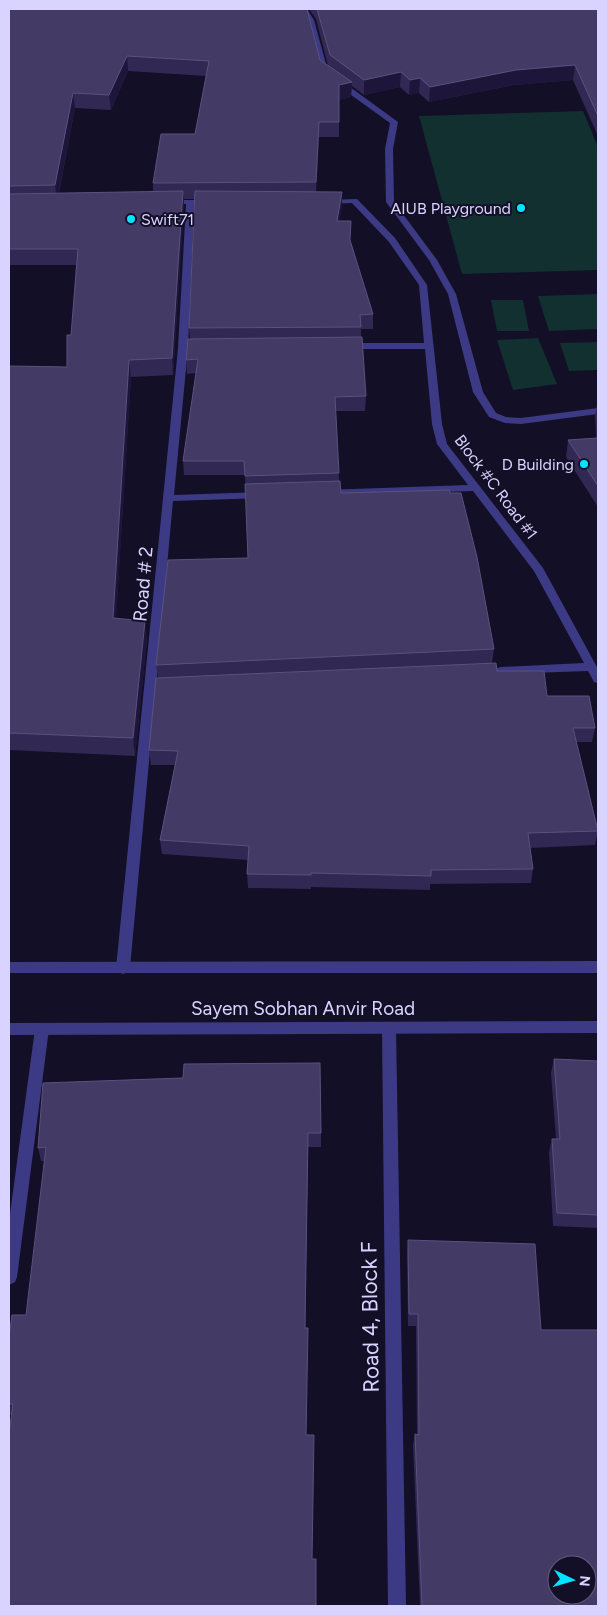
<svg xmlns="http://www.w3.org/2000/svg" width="607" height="1615" viewBox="0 0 607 1615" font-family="Figtree,sans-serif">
<rect width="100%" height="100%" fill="#130f26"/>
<g fill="#12302f">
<path d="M583 111 598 147V270L462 274 419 116Z"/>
<path d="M598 294V329L549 331 538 296Z"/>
<path d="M491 300H523L529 331H497Z"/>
<path d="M538 338 557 384 513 390 497 340Z"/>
<path d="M598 342V370L569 371 560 343Z"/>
</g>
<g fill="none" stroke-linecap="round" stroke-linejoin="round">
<g fill="#3d3a85" fill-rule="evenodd">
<path d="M301 9H307L314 20 328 71 398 122 393 149 394 202 437 260 456 294 483 392 496 413 506 417 521 418 598 408V414L521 424 505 423 489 417 473 392 448 294 429 260 386 202 385 149 390 123 322 74 308 20Z"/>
<path d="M357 199 395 238 427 285 442 424 447 444 543 568 598 669V683L594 682 588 671 497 674 495 671 497 668 501 667 584 663 534 571 473 491 324 496 319 493 324 490 468 485 437 444 432 424 425 349H346L341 346 346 343H424L419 285 389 242 352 203 326 204 322 202 326 200Z"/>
<path d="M163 200H211L215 202 211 204H194L188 348 174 495 261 492 266 495 261 498 173 501 130 968 128 972 123 974 118 972 116 968 178 348 186 204H163Z"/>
<path d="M389 1022 394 1024 396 1028 406 1606H388L382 1028 384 1024Z"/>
<path d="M42 1023 47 1025 49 1029 17 1277 15 1282 9 1285V1221L35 1029 37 1025Z"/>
</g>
<g fill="#3d3a85" fill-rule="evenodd">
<path d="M598 961V973H9V962Z"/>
<path d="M598 1021V1033L9 1035V1023Z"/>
</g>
</g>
<g fill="#312854" fill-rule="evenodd">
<path d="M9 9 320 60 328 66 316 19 309 9H598V136L573 80 514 85 429 102 419 93 409 95 400 87 364 95 352 86 351 97 339 100V137H319L316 192 342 206 339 221 350 241 373 314V329H361V337L366 396 365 411H336L339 481 341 493 494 649 492 663 497 671 547 696 595 728 592 742H576L598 831 595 845 530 848 533 869 531 883 430 884V890L311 887V889L248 888 247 874 248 860 162 854 160 840 175 765H151L149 750 158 678 156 665 248 558 245 475H184L183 461 196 373 187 374 186 360 190 339 189 328 195 199H184V207L173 375 131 377 116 618 147 639 135 756 9 750V366L67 367 71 335 76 265H9ZM128 71 206 76 195 134 153 183V192L59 193 75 108 111 110Z"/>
<path d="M598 399V507L566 457 568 440 596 438 595 416Z"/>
<path d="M554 1059 598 1061V1228L553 1226 549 1152 552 1139H556L551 1073Z"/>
<path d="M43 1083 321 1133V1147H308L305 1328 306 1435 312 1559 12 1415H9V1338L26 1315 45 1161H41L38 1148Z"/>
<path d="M408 1240 541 1330 598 1606H420L413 1445 415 1434H417L416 1326H408L407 1253Z"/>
</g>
<g fill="#1d163a">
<path d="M127 56 128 71 111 110 109 95Z"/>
<path d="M575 65 573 80 514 85 429 102 430 87 516 70Z"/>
<path d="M401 72 400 87 364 95V80Z"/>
<path d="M420 78 419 93 409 95 410 80Z"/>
<path d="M352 82 351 97 339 100V85Z"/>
<path d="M73 93 75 108 57 201 55 185Z"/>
<path d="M319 122V137L316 197V182Z"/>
<path d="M183 191 184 207 173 375 172 358Z"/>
<path d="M342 192V206L337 236V221Z"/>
<path d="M129 360 131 377 115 635 113 618Z"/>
<path d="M145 621 147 639 135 756 133 738Z"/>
</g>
<g fill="#433a66" stroke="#5a527e" fill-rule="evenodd">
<path d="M9 9H307L320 60 352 82 339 85V122H319L316 182 153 183 161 134H195L209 61 127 56 109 95 73 93 55 185 9 186Z"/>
<path d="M317 9H598V116L575 65 516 70 430 87 420 78 410 80 401 72 364 80 330 55Z"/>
<path d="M183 191 172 358 129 360 113 618 145 621 133 738 9 733V366L67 367V335H71L78 249H9V194Z"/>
<path d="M195 191 342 192 337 221H351L350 240 373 314 360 315 361 327 189 328Z"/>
<path d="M362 337 366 396 335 397 339 473 245 476 244 461H183L198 359 186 360 188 339Z"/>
<path d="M598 438V486L568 440Z"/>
<path d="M340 481 341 493 449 490 450 493H461L477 557 494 649 156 665 168 560 248 558 245 484Z"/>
<path d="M496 663 497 671H544L547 696H589L595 728H573L598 831 528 833 533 869 431 870V876L311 873V875L247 874 249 846 160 840 178 751 149 750 156 678Z"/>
<path d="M554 1059 598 1061V1215L557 1213 552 1139H560Z"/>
<path d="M320 1063 321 1133H308L305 1328H308L306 1435H314L312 1559H316V1606H9V1434L13 1404H9V1338L12 1315H26L46 1147 38 1148 43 1083 183 1078 184 1064Z"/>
<path d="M408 1240 535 1244 541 1330H598V1606H422L415 1434 419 1435 418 1314H409ZM557 1565H587V1595H557Z"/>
</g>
<g fill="#00e5ff" stroke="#130f26" stroke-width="2">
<circle cx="521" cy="208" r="5"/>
<circle cx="131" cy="219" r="5"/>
<circle cx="584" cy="464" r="5"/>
</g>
<g text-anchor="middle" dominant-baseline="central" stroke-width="4" stroke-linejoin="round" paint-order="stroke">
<g font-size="16" fill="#d9d4ff" stroke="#130f26" text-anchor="end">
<text x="511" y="208">AIUB Playground</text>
<text x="141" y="219" text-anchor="start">Swift71</text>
<text x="574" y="464">D Building</text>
</g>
<g font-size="16" fill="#d9d4ff" stroke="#130f26">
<text transform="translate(496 487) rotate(53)">Block #C Road #1</text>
</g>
<g font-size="19" fill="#d9d4ff" stroke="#130f26">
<text transform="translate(143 584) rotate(-85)">Road # 2</text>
<text x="303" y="1008">Sayem Sobhan Anvir Road</text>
</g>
<g font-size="22" fill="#d9d4ff" stroke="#130f26">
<text transform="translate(370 1317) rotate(-91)">Road 4, Block F</text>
</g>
</g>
<rect width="607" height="1615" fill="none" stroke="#d9d4ff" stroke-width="20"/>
<g transform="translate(572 1580) rotate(95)"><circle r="24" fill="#130f26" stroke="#625e7d"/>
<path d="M0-4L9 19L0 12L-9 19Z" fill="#00e5ff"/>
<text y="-8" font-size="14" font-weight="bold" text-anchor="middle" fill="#d9d4ff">N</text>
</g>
</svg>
